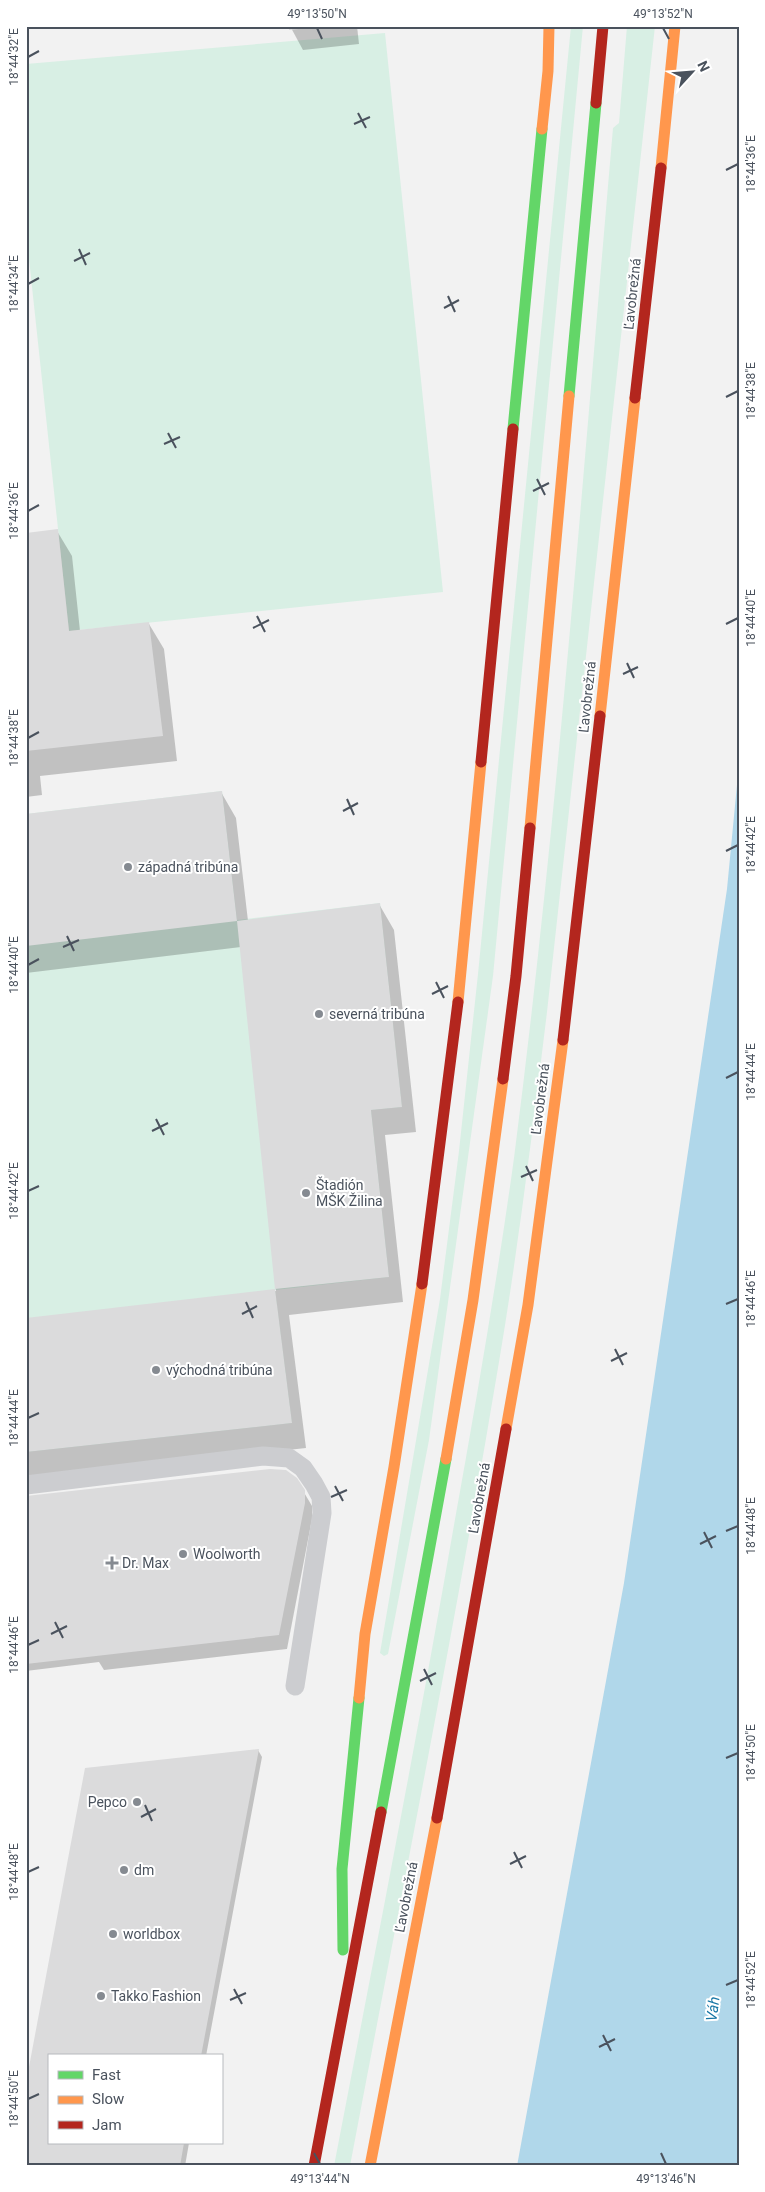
<svg xmlns="http://www.w3.org/2000/svg" width="765" height="2192" viewBox="0 0 765 2192" font-family="Roboto,sans-serif">
<rect width="100%" height="100%" fill="#f2f2f2"/>
<g fill="#d8efe4">
<path d="M571 26H583L493 976 429 1440 388 1654 384 1656 380 1653 440 1299 459 1151 478 974Z"/>
<path d="M627 26H655L547 1012C533 1127 519 1242 500 1356 455 1627 401 1896 350 2166H334C375 1952 417 1739 454 1525 476 1403 497 1281 514 1158 558 816 583 472 613 128L619 123Z"/>
<path d="M385 33 443 592 69 631 26 231V64Z"/>
<path d="M222 791 237 920 380 903 402 1107 371 1110 389 1277 275 1290 292 1423 26 1452V814Z"/>
</g>
<path fill="#b0d7ea" d="M739 764V2166H517L624 1583 727 889Z"/>
<g fill="#0003">
<path d="M290 26H357L359 44 303 50Z"/>
<path d="M57 531 72 556 80 631 149 624 164 649 177 761 40 776 42 795 26 797V535Z"/>
<path d="M221 792 236 818 248 921 379 904 394 930 416 1132 385 1135 403 1302 289 1315 306 1448 26 1479V1319L276 1291 241 947 26 973V815Z"/>
<path d="M296 1479 312 1506V1519L287 1649 104 1670 99 1662 26 1671V1498Z"/>
<path d="M258 1750 262 1757 206 2056H49V2143H189L185 2166H26L87 1770Z"/>
</g>
<g fill="#dbdbdc">
<path d="M289 26H308V28L289 30Z"/>
<path d="M58 529 69 631 149 622 163 736 26 751V533Z"/>
<path d="M222 791 237 921 380 903 402 1107 371 1110 389 1277 275 1289 237 921 26 946V814Z"/>
<path d="M275 1289 292 1423 26 1452V1318Z"/>
<path d="M270 1469 286 1470 297 1478 305 1490V1503L279 1635 26 1664V1496Z"/>
<path d="M259 1749 201 2056H49V2143H184L180 2166H26V2083L85 1768Z"/>
</g>
<g fill="none" stroke-linecap="round" stroke-linejoin="round">
<path stroke="#cccdd0" stroke-width="19" d="M26 1485 263 1456 289 1458 303 1468 314 1484 321 1497 322 1513 295 1686"/>
<g stroke="#63d668" stroke-width="11">
<path d="M569 396 596 103"/>
<path d="M513 429 542 129"/>
<path d="M381 1812 446 1459"/>
<path d="M343 1950 342 1869 359 1698"/>
</g>
<g stroke="#ff974d" stroke-width="11">
<path d="M542 129 548 71 549 26"/>
<path d="M661 168 675 26"/>
<path d="M600 716 635 398"/>
<path d="M530 828 569 396"/>
<path d="M458 1002 481 762"/>
<path d="M506 1429 528 1305 563 1040"/>
<path d="M446 1459 473 1300 503 1079"/>
<path d="M359 1698 365 1634 394 1467 422 1284"/>
<path d="M370 2166 437 1818"/>
</g>
<g stroke="#b3261e" stroke-width="11">
<path d="M596 103 603 26"/>
<path d="M635 398 661 168"/>
<path d="M481 762 513 429"/>
<path d="M563 1040 600 716"/>
<path d="M503 1079 516 976 530 828"/>
<path d="M422 1284 458 1002"/>
<path d="M437 1818 506 1429"/>
<path d="M314 2166 381 1812"/>
</g>
</g>
<path fill="none" stroke="#4a525d" stroke-width="2" d="M317 28 322 39M663 28 669 39M28 57 39 51M358 113 366 128M354 124 370 117M726 170 738 164M79 249 86 265M74 261 90 253M28 284 39 278M448 296 455 312M444 308 459 300M726 397 738 391M168 433 176 448M164 444 180 437M537 479 545 495M533 491 549 483M28 511 39 505M257 616 265 632M726 624 738 618M253 628 269 620M627 663 634 678M623 674 638 667M28 738 39 732M347 799 354 815M343 811 358 803M726 851 738 845M67 936 74 951M63 947 79 940M28 965 39 959M436 982 444 998M432 994 448 986M726 1078 738 1072M156 1119 164 1135M152 1131 168 1123M526 1166 533 1181M521 1177 537 1170M28 1191 39 1186M246 1302 253 1318M726 1304 738 1299M242 1314 257 1306M615 1349 623 1365M611 1361 627 1353M28 1418 39 1413M335 1486 343 1501M331 1497 347 1490M726 1531 738 1526M704 1532 712 1548M700 1544 716 1536M55 1622 63 1638M51 1634 67 1626M28 1645 39 1640M424 1669 432 1685M420 1681 436 1673M726 1758 738 1753M145 1805 152 1821M141 1817 156 1809M514 1852 522 1868M510 1864 526 1856M28 1872 39 1867M726 1985 738 1980M234 1989 242 2004M230 2000 246 1993M603 2035 611 2051M599 2047 615 2039M28 2099 39 2094M314 2153 320 2164M661 2153 666 2164"/>
<g fill="#858a91" stroke="#fff" stroke-width="2">
<circle cx="128" cy="867" r="5"/>
<circle cx="319" cy="1014" r="5"/>
<circle cx="306" cy="1193" r="5"/>
<circle cx="156" cy="1370" r="5"/>
<circle cx="183" cy="1554" r="5"/>
<path d="M109.5 1555.5h5v5h5v5h-5v5h-5v-5h-5v-5h5z"/>
<circle cx="137" cy="1802" r="5"/>
<circle cx="124" cy="1870" r="5"/>
<circle cx="113" cy="1934" r="5"/>
<circle cx="101" cy="1996" r="5"/>
</g>
<g text-anchor="middle" dominant-baseline="central" stroke-width="4" stroke-linejoin="round" paint-order="stroke">
<g font-size="14" fill="#4a525d" stroke="#fff">
<text transform="translate(632 294) rotate(-84)">Ľavobrežná</text>
<text transform="translate(587 697) rotate(-84)">Ľavobrežná</text>
<text transform="translate(540 1099) rotate(-83)">Ľavobrežná</text>
<text transform="translate(479 1498) rotate(-80)">Ľavobrežná</text>
<text transform="translate(406 1897) rotate(-79)">Ľavobrežná</text>
</g>
<g font-size="14" fill="#4a525d" stroke="#fff" text-anchor="start">
<text x="138" y="867">západná tribúna</text>
<text x="329" y="1014">severná tribúna</text>
<text x="316" y="1185">Štadión<tspan x="316" dy="16">MŠK Žilina</tspan></text>
<text x="166" y="1370">východná tribúna</text>
<text x="193" y="1554">Woolworth</text>
<text x="122" y="1563">Dr. Max</text>
<text x="127" y="1802" text-anchor="end">Pepco</text>
<text x="134" y="1870">dm</text>
<text x="123" y="1934">worldbox</text>
<text x="111" y="1996">Takko Fashion</text>
</g>
<g font-size="15" font-style="italic" fill="#1676a5" stroke="#fff">
<text transform="translate(713 2009) rotate(-82)">Váh</text>
</g>
</g>
<rect width="765" height="2192" fill="none" stroke="#ffffff" stroke-width="55"/>
<rect x="48" y="2054" width="175" height="90" fill="#ffffff" stroke="#b7babe"/>
<rect x="58" y="2071" width="25" height="8" fill="#63d668" stroke="#b7babe"/>
<text x="92" y="2080" font-size="15" fill="#4a525d">Fast</text>
<rect x="58" y="2096" width="25" height="8" fill="#ff974d" stroke="#b7babe"/>
<text x="92" y="2104" font-size="15" fill="#4a525d">Slow</text>
<rect x="58" y="2121" width="25" height="8" fill="#b3261e" stroke="#b7babe"/>
<text x="92" y="2130" font-size="15" fill="#4a525d">Jam</text>
<g transform="translate(692 72) rotate(64)" stroke="#ffffff" stroke-width="4" paint-order="stroke">
<path d="M0-4L9 19L0 12L-9 19Z" fill="#4a525d"/>
<text y="-8" font-size="14" font-weight="bold" text-anchor="middle" fill="#4a525d">N</text>
</g>
<rect x="28" y="28" width="710" height="2136" fill="none" stroke="#4a525d" stroke-width="2"/>
<g font-size="12" text-anchor="middle" fill="#4a525d">
<text x="317" y="18">49°13'50"N</text>
<text x="663" y="18">49°13'52"N</text>
<text transform="translate(14 57) rotate(-90)" y="4">18°44'32"E</text>
<text transform="translate(751 164) rotate(-90)" y="4">18°44'36"E</text>
<text transform="translate(14 284) rotate(-90)" y="4">18°44'34"E</text>
<text transform="translate(751 391) rotate(-90)" y="4">18°44'38"E</text>
<text transform="translate(14 511) rotate(-90)" y="4">18°44'36"E</text>
<text transform="translate(751 618) rotate(-90)" y="4">18°44'40"E</text>
<text transform="translate(14 738) rotate(-90)" y="4">18°44'38"E</text>
<text transform="translate(751 845) rotate(-90)" y="4">18°44'42"E</text>
<text transform="translate(14 965) rotate(-90)" y="4">18°44'40"E</text>
<text transform="translate(751 1072) rotate(-90)" y="4">18°44'44"E</text>
<text transform="translate(14 1191) rotate(-90)" y="4">18°44'42"E</text>
<text transform="translate(751 1299) rotate(-90)" y="4">18°44'46"E</text>
<text transform="translate(14 1418) rotate(-90)" y="4">18°44'44"E</text>
<text transform="translate(751 1526) rotate(-90)" y="4">18°44'48"E</text>
<text transform="translate(14 1645) rotate(-90)" y="4">18°44'46"E</text>
<text transform="translate(751 1753) rotate(-90)" y="4">18°44'50"E</text>
<text transform="translate(14 1872) rotate(-90)" y="4">18°44'48"E</text>
<text transform="translate(751 1980) rotate(-90)" y="4">18°44'52"E</text>
<text transform="translate(14 2099) rotate(-90)" y="4">18°44'50"E</text>
<text x="320" y="2183">49°13'44"N</text>
<text x="666" y="2183">49°13'46"N</text>
</g>
</svg>
